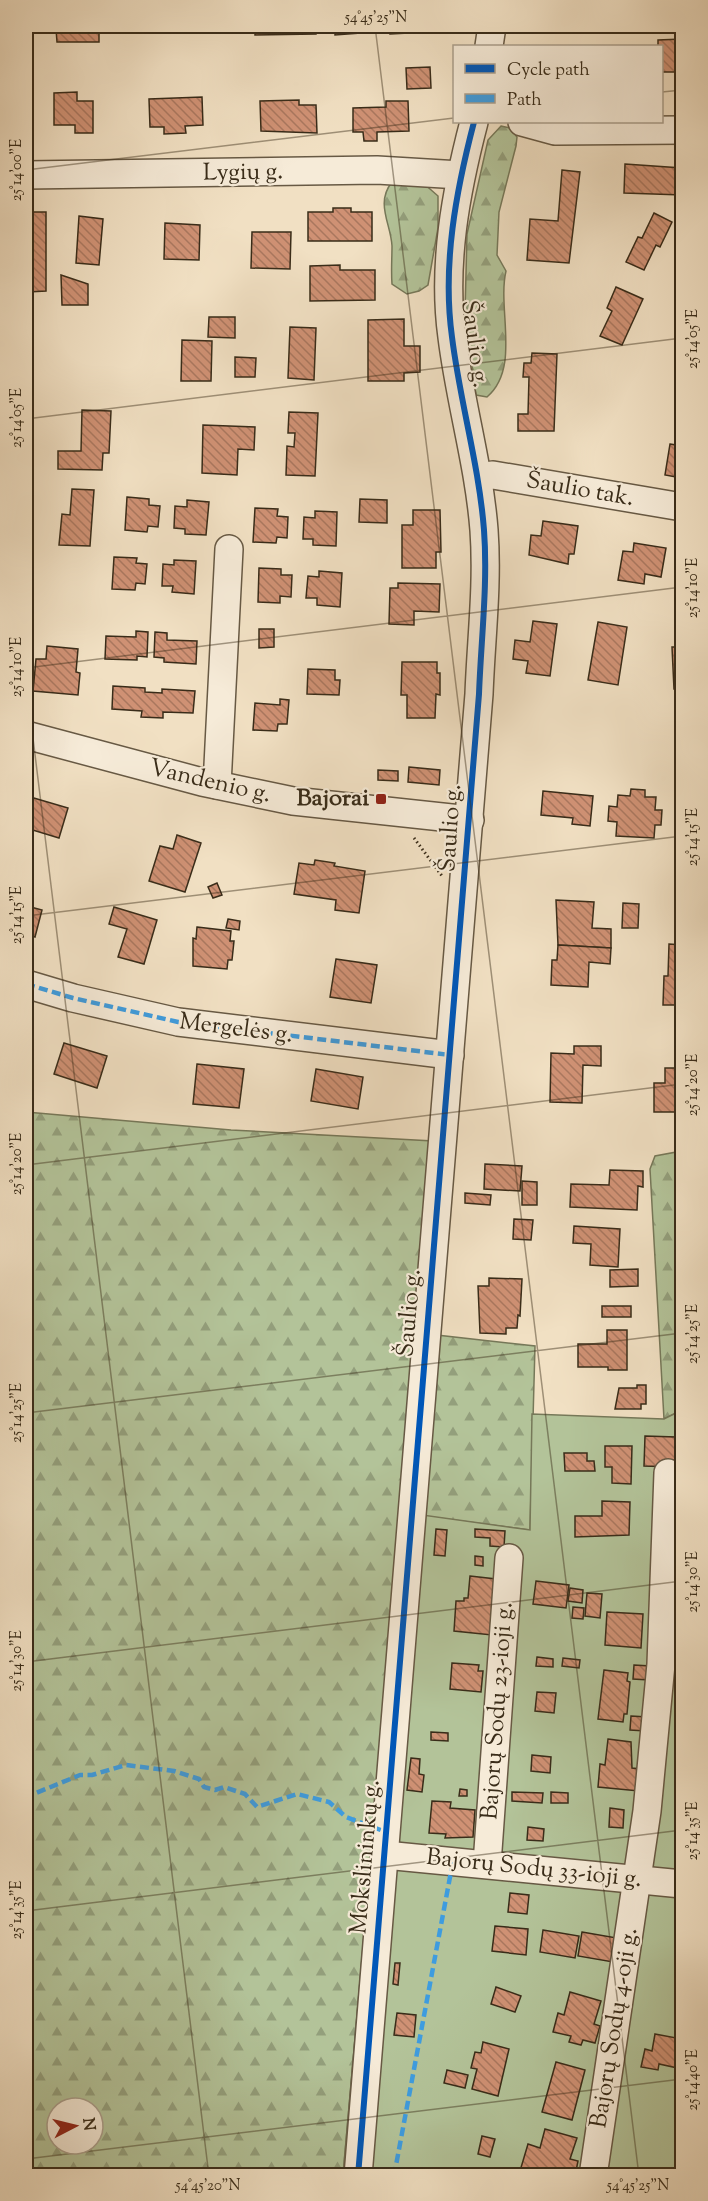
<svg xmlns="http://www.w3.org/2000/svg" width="708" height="2201" viewBox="0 0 708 2201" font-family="'Sorts Mill Goudy',serif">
<defs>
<pattern id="forest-firs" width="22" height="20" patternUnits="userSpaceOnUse" patternTransform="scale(1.5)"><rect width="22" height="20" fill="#b3c399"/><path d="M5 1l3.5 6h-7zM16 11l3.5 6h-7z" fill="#939f7c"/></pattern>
<pattern id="building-back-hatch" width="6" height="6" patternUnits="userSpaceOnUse" patternTransform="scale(1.5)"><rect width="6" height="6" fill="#cf9174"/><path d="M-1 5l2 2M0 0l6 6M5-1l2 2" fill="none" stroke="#a9775e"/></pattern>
</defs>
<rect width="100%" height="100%" fill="#f1e0c3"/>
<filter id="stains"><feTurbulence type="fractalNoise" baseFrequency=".00333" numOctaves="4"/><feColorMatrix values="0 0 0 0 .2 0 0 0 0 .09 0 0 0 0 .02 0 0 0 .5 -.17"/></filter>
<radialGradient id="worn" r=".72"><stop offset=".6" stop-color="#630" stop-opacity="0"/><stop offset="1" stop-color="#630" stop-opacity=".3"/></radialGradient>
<g fill="url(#forest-firs)" stroke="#767859" stroke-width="1.5" fill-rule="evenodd">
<path d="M501 126 510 128 517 137 516 146 499 212 497 255 506 271C497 309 521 368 487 397L476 395 465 313 467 234 488 140Z"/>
<path d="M392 182H422L438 196V228L428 285 419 291 407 294 392 284C391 271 392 259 392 246 391 224 375 203 392 182Z"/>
<path d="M26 1112 231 1130 433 1141 419 1333 535 1346 530 1530 401 1513 343 2175H26ZM57 2108H93V2144H57Z"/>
<path d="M682 1151V1410L664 1419 650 1169 655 1156Z"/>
</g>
<path fill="#b3c399" stroke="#767859" stroke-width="1.5" d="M682 1410V2175L343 2176 401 1512 530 1530 532 1414 664 1419Z"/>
<g fill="url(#building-back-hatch)" stroke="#392c19" stroke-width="1.5">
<path d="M43 26H99V42H57L56 29 43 30Z"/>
<path d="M160 26H199V31L160 33Z"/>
<path d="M255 26H316V34L255 35Z"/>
<path d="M335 26H374V32L335 35Z"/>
<path d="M390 26H428V32L390 34Z"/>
<path d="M682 39V72H662V46H658V40Z"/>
<path d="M430 67 431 88 407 89 406 68Z"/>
<path d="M77 92V101H93V133H75V125H54V93Z"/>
<path d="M202 97 203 125 185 126 186 133 164 134V127H150L149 99Z"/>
<path d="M299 100V105H316L317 133 261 131 260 101Z"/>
<path d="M386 101H408L409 131 377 132V141H364L363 132H353V108L386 107Z"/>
<path d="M625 164 682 168V195L624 193Z"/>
<path d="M562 170 580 172 569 263 527 260 530 219 558 221Z"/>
<path d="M333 208H351V212H372V241H308V212H333Z"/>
<path d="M26 212H46V291L28 292Z"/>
<path d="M654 213 672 222 660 247 656 245 644 270 626 262 638 237 642 238Z"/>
<path d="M79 216 103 219 99 265 76 263Z"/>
<path d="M165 223 200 225 199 260 164 259Z"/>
<path d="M252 232H291L290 269 251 268Z"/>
<path d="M340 265V270H375V300L310 301V266Z"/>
<path d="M61 275 88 284V305H62Z"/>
<path d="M616 287 643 299 622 345 600 336 612 311 607 308Z"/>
<path d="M209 317H235V338L208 337Z"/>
<path d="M404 319V346H420V372L404 373V381H368V320Z"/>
<path d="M290 327 316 328 314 380 288 378Z"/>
<path d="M182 340 212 341 211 381H181Z"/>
<path d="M532 353 557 354 554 431H518V414H528L529 377H523L524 363H531Z"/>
<path d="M235 357 256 358 255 377H235Z"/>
<path d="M82 410 111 411 109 453H103L102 470 58 469V451H81Z"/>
<path d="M289 412 318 413 315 476 286 475 287 446 294 447 295 433H288Z"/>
<path d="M203 425 255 427 254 450 238 449 237 475 202 473Z"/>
<path d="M670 444 682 446V478L665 475Z"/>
<path d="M72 489 94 490 90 546 59 545 62 514 70 515Z"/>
<path d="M127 497 149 499V505L160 506 158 527 148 526 147 532 125 530Z"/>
<path d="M360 499 387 500V523L359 522Z"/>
<path d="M187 500 209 502 206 535 185 534V529L174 528 175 506 187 507Z"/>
<path d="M255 508 278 509 277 516 288 517 287 538 277 537 276 543 253 542Z"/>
<path d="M413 510H440L441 552H436V568H402V525H413Z"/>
<path d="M315 511 337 512 336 546 313 545V539H303L304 517 315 518Z"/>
<path d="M543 521 578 526 574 554H569L568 564 529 555 531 535 541 536Z"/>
<path d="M634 543 666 548 661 577 645 574 644 584 618 580 623 551 633 552Z"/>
<path d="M114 557 137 558 136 563 147 564 145 584 136 583 135 590 112 589Z"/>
<path d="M174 560 196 561 194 594 172 592 173 586H162L163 564 174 565Z"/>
<path d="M259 568 281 569V575H292L291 597 280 596V603L258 602Z"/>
<path d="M319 571 342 573 340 607 317 605V598H306L308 576 319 577Z"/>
<path d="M398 583 440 584 439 612 414 611V625L389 624 390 588H398Z"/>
<path d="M533 621 557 624 550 676 526 673 528 661 513 659 515 640 530 642Z"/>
<path d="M598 622 627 627 618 685 588 680Z"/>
<path d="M259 629H274V647L259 648Z"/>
<path d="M136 631 148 632 147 657 137 656V660L105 659 106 636 136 637Z"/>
<path d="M155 632 167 633V640L197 641 196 664 164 662V658L154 657Z"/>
<path d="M47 646 78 649 76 672 80 673 78 695 33 691 36 659H46Z"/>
<path d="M672 647H682V710L680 689H674Z"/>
<path d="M402 662H437V673H440V695L436 694 435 718H407V695H401Z"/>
<path d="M308 669 335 670V680H340L339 695 307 694Z"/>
<path d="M113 686 145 688V692L162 693V689L195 691 193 713 163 712V718L141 717 142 711 112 709Z"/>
<path d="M280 699 289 700 287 724H278L277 731 253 730 255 703 280 705Z"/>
<path d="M409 767 440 770 439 785 408 782Z"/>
<path d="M378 770 398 771V781L378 780Z"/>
<path d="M631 789 645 790V797H656L655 810H662L661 825H655L654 838 616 836 617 822 608 821 609 806 617 807 618 795 630 796Z"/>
<path d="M543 791 593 796 590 826 572 824 573 818 541 815Z"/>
<path d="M27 796 68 808 59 838 26 828Z"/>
<path d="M177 835 201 843 185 892 149 881 160 846 173 849Z"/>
<path d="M315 860 335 863 334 866 365 871 359 913 335 910 336 900 294 894 299 863 314 865Z"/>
<path d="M217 883 222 895 213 898 208 887Z"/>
<path d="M556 900 594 902 592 928 611 929V948L558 945Z"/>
<path d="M26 903H28L27 906 42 910 35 937 26 934Z"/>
<path d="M623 903 639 904 638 928H622Z"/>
<path d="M114 907 157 920 144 964 118 957 127 929 109 924Z"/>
<path d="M228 919 240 921 239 930 226 928Z"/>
<path d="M197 927 231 931 230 941H234L232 960H228L227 969 193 966V938L196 939Z"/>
<path d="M669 944 682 945V1005H663L664 976H668Z"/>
<path d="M558 945 611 948 610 964 589 962 588 987 551 985 552 960H557Z"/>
<path d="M336 959 377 965 371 1003 330 997Z"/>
<path d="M64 1043 107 1056 97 1088 54 1074Z"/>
<path d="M574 1046H601V1066L583 1065 582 1103 550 1102 551 1053 574 1054Z"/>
<path d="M197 1064 244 1069 239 1108 193 1104Z"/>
<path d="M665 1068H682V1112H654V1083H665Z"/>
<path d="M316 1069 363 1077 358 1109 311 1101Z"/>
<path d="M485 1164 522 1166 520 1191 484 1189Z"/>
<path d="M610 1170 643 1171V1187L638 1186 637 1210 570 1207 571 1184 609 1185Z"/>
<path d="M522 1181 537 1182V1205H522Z"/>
<path d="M465 1193 491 1195 490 1205 465 1203Z"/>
<path d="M514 1219 533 1220 531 1240 513 1239Z"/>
<path d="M574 1226 620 1229 618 1267 590 1265 591 1244 573 1243Z"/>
<path d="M638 1269V1286L610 1287V1270Z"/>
<path d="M489 1278 522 1279 520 1316 518 1315 517 1328H506V1334L480 1333 478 1286H489Z"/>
<rect x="602" y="1306" width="29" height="11"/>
<path d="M607 1330H627V1370H608V1367H578V1344H607Z"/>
<path d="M637 1385H646V1404H641V1409H615L619 1388H637Z"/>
<path d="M645 1436 676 1437 675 1467 644 1466Z"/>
<path d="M605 1446H632L631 1484 612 1483V1467H605Z"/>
<path d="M564 1453H587V1461H594L595 1471H565Z"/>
<path d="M602 1501 630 1502 629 1535 575 1537V1516H602Z"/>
<path d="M436 1529 447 1530 445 1556 434 1555Z"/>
<path d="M475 1529 505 1531 504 1547 490 1546V1538L475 1537Z"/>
<path d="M475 1556 483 1557V1566L475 1565Z"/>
<path d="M470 1576 496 1579 492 1635 454 1631 456 1601H464V1598H468Z"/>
<path d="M536 1581 569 1585 566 1608 533 1604Z"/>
<path d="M570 1588 583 1590 582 1603 568 1601Z"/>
<path d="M587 1593 602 1594 600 1618 585 1616Z"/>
<path d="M573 1607 584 1608 583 1619 572 1618Z"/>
<path d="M607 1612 643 1614 641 1648 605 1645Z"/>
<path d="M677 1612H682V1632L676 1631Z"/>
<path d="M537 1657 553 1659V1667L536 1666Z"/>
<path d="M563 1658 580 1660 579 1668 562 1666Z"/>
<path d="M452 1663 479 1665 478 1671H483L481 1692 450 1689Z"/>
<path d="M634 1665 650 1666 649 1680 633 1679Z"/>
<path d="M604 1670 628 1673 627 1681 630 1682 627 1714H624L623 1722 598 1719Z"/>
<path d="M537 1692 556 1693 554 1713 535 1711Z"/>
<path d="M631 1716 647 1717 646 1731 630 1730Z"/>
<path d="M431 1732 448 1733V1741L431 1740Z"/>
<path d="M608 1739 631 1742 632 1768 641 1769 639 1791 598 1787 600 1764 605 1765Z"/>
<path d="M532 1755 551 1757 550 1773 531 1771Z"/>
<path d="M411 1758 420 1759 419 1774 424 1775 422 1792 407 1790Z"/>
<path d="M460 1789 467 1790V1796H459Z"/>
<path d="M512 1792 543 1793 542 1803 512 1801Z"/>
<path d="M551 1792 568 1793V1803H551Z"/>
<path d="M432 1801 451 1802 450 1808 475 1810 473 1837 445 1838 446 1834 429 1833Z"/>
<path d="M610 1808 624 1810 623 1828 609 1827Z"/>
<path d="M528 1827 544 1829 543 1841 527 1840Z"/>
<path d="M681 1837 682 1838V1856L679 1855Z"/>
<path d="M510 1893 529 1895 527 1914 508 1912Z"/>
<path d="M495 1926 528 1929 526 1955 492 1951Z"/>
<path d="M543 1930 579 1936 575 1958 540 1952Z"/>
<path d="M582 1932 617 1938 613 1962 578 1956Z"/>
<path d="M395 1963H400L398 1985 393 1984Z"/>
<path d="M496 1987 521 1996 515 2012 491 2004Z"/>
<path d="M570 1992 601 2001 594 2024 600 2026 595 2043 583 2040 581 2045 569 2042 571 2036 553 2032 558 2013 564 2015Z"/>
<path d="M397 2013 416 2015 414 2037 394 2035Z"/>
<path d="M655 2034 682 2039V2069L659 2064 658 2070 641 2067 645 2049 652 2051Z"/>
<path d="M483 2042 509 2049 498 2096 472 2089 477 2069 471 2068 475 2052 481 2053Z"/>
<path d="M556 2062 585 2070 572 2120 542 2112Z"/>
<path d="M447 2070 468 2075 465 2088 444 2083Z"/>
<path d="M682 2118V2137L678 2136Z"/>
<path d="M545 2129 577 2138 570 2159 578 2161 575 2176H536L520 2171 528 2144 540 2148Z"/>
<path d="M482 2136 495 2139 490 2157 478 2154Z"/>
</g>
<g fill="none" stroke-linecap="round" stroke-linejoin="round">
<defs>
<g id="minor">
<path d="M489 46 492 26"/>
<path d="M522 122 555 131 682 130"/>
<path d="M26 175 377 170 460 175"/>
<path d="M478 477 493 475 682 507"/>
<path d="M26 735 202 782 293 801 470 820"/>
<path d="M217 785 229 549"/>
<path d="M26 984 73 998 178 1022 450 1055"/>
<path d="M385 1855 682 1884"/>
<path d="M487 1864 509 1558"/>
<path d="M358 2176 479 694C481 640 488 584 484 530 479 465 460 402 452 337 442 265 456 191 474 122"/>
<path d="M593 2176 647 1811 661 1664 668 1473"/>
</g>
</defs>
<use href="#minor" stroke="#675944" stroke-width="30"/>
<path stroke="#392c19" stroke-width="3" stroke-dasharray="1.5 3" stroke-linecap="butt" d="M414 838 442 876"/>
<use href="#minor" stroke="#f6ebd8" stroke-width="27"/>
<g stroke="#3e9cdf" stroke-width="4.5" stroke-dasharray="9 4.5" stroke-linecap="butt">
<path d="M26 984 73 998 178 1022 450 1055"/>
<path d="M26 1790 31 1795 80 1775H92L126 1765 174 1771 199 1779 204 1787 215 1790 224 1787 245 1794 257 1807 297 1794 329 1802 346 1817 386 1832"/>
<path d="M394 2176 453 1861"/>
</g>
<defs>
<path id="cycleway" d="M358 2176 479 694C481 640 488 584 484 530 479 465 460 402 452 337 442 265 456 191 474 122"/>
</defs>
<use href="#cycleway" stroke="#f6ebd8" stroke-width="10"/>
<use href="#cycleway" stroke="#0057b8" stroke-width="6"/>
</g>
<path fill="none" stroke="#392c19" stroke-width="1.5" stroke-opacity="0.45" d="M375 26 639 2176M662 92 682 90M26 170 454 118M26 419 682 338M26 668 682 587M26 681 209 2176M26 916 682 836M26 1165 682 1084M26 1413 682 1333M26 1662 682 1581M26 1911 682 1830M26 2159 682 2079"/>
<rect fill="#8f2418" stroke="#f6ebd8" stroke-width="2" x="375" y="793" width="12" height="12" rx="3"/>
<g text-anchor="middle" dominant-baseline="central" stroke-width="4.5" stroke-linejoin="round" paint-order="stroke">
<g font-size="24" fill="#392c19" stroke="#f6ebd8">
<text transform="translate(243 173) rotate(-1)">Lygių g.</text>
<text transform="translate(474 344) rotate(82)">Šaulio g.</text>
<text transform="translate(580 490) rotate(10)">Šaulio tak.</text>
<text transform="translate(210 782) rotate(13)">Vandenio g.</text>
<text transform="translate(451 828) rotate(-86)">Šaulio g.</text>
<text transform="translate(236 1029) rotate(7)">Mergelės g.</text>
<text transform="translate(410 1313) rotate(-85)">Šaulio g.</text>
<text transform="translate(498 1711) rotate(-86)">Bajorų Sodų 23-ioji g.</text>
<text transform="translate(366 1857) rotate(-85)">Mokslininkų g.</text>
<text transform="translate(534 1869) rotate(6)">Bajorų Sodų 33-ioji g.</text>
<text transform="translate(615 2028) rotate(-81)">Bajorų Sodų 4-oji g.</text>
</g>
<g font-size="24" font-weight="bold" fill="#392c19" stroke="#f6ebd8" text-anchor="end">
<text x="369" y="799">Bajorai</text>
</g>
</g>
<rect width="708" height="2201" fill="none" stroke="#f1e0c3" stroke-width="66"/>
<rect x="453" y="45" width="210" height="78" fill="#f6ebd8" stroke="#aa9f8c" stroke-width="1.5"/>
<rect x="465" y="64" width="30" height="9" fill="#0057b8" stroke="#aa9f8c" stroke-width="1.5"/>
<text x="507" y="75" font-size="18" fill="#392c19">Cycle path</text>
<rect x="465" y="94" width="30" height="9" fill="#3e9cdf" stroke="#aa9f8c" stroke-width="1.5"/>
<text x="507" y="105" font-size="18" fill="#392c19">Path</text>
<g transform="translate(75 2126) rotate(83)"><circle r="28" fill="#f6ebd8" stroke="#aa9f8c" stroke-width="1.5"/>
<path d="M0-4.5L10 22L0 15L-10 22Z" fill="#8f2418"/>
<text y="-9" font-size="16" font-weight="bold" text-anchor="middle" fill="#392c19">N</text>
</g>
<rect x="33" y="33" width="642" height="2135" fill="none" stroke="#392c19" stroke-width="2"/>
<g font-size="15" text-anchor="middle" fill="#392c19">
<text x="376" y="22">54°45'25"N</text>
<text transform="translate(16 170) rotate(-90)" y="5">25°14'00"E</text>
<text transform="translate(692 339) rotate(-90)" y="5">25°14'05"E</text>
<text transform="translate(16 418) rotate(-90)" y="5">25°14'05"E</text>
<text transform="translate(692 588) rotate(-90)" y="5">25°14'10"E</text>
<text transform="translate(16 667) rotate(-90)" y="5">25°14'10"E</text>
<text transform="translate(692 837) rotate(-90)" y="5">25°14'15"E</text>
<text transform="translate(16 915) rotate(-90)" y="5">25°14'15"E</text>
<text transform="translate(692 1085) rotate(-90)" y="5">25°14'20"E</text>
<text transform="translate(16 1164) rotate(-90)" y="5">25°14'20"E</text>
<text transform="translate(692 1334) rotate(-90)" y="5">25°14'25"E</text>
<text transform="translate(16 1413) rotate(-90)" y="5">25°14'25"E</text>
<text transform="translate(692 1582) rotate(-90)" y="5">25°14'30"E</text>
<text transform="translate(16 1661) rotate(-90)" y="5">25°14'30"E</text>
<text transform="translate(692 1831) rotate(-90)" y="5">25°14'35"E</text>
<text transform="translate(16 1910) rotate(-90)" y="5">25°14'35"E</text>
<text transform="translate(692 2080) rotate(-90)" y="5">25°14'40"E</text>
<text x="208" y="2190">54°45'20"N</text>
<text x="638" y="2190">54°45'25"N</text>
</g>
<rect width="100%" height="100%" filter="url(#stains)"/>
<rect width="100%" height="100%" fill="url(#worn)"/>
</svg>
